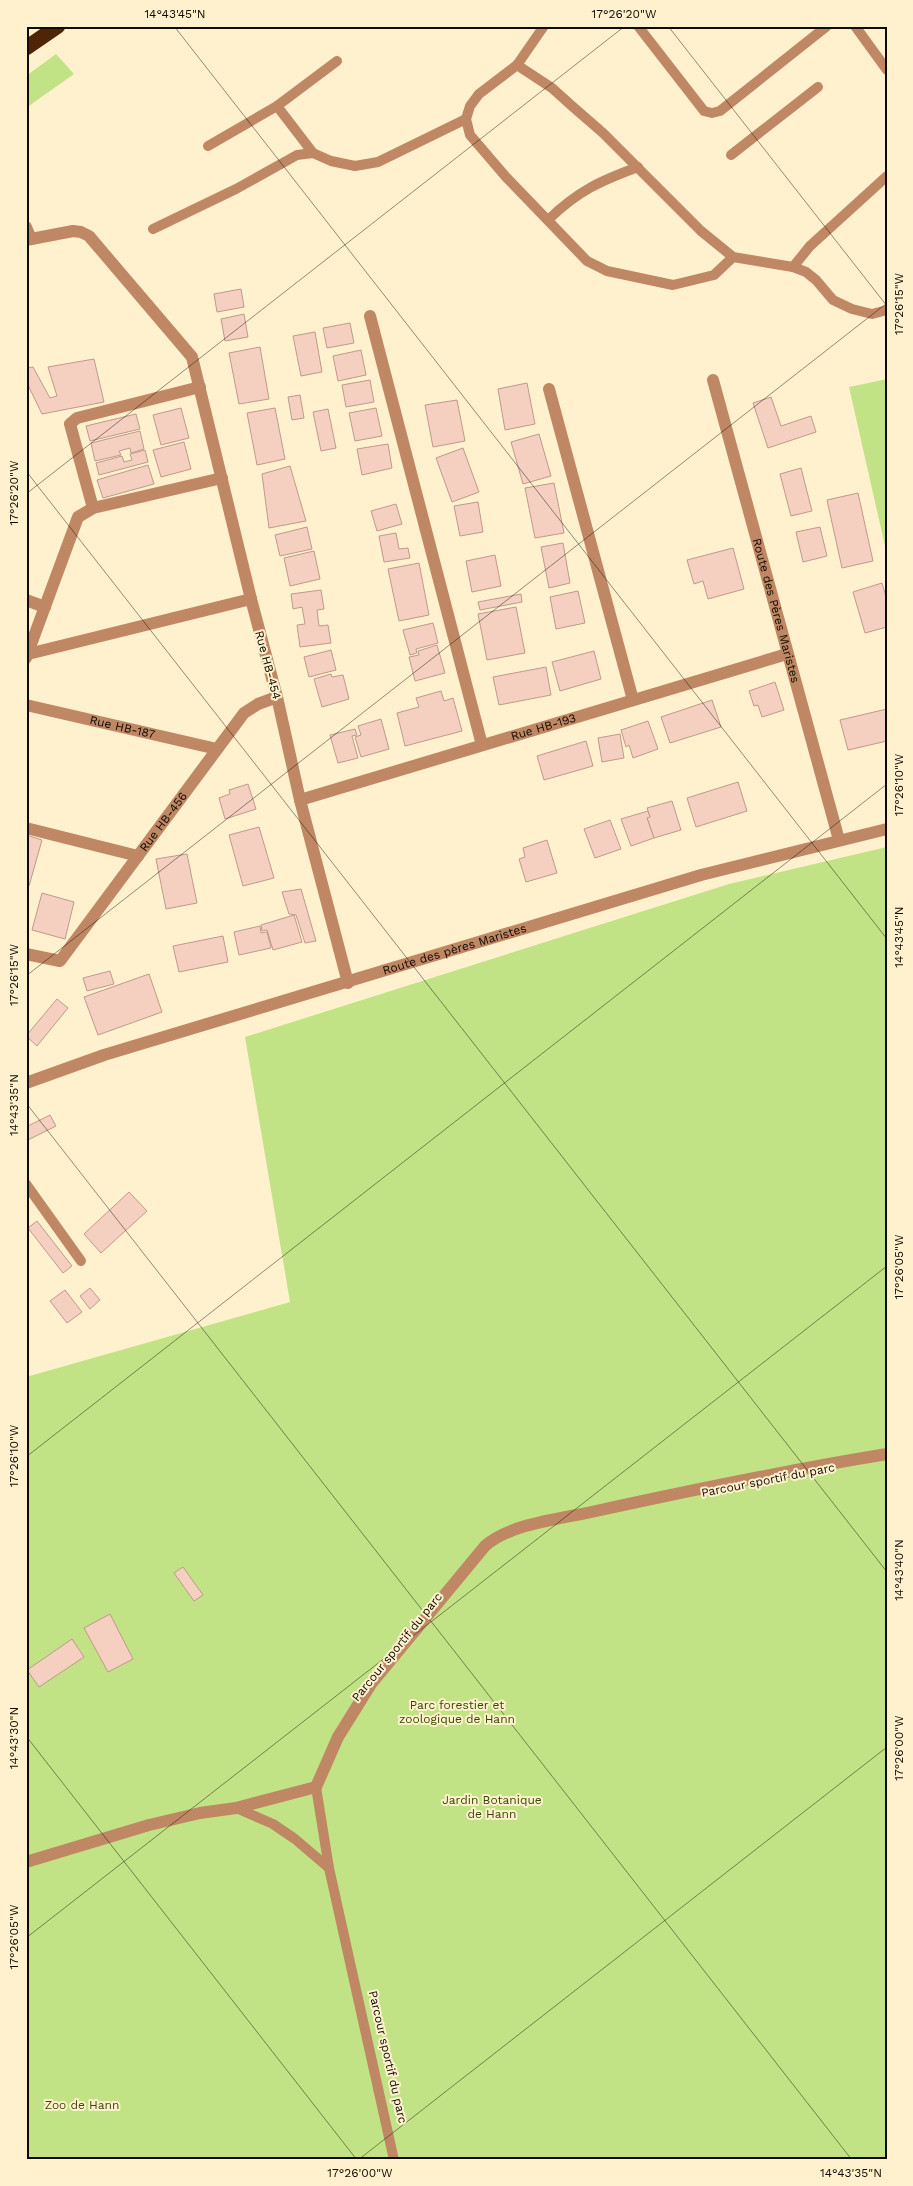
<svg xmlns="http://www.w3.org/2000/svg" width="913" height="2186" viewBox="0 0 913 2186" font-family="'Work Sans',sans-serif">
<rect width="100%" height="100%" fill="#fff1ce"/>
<g fill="#c1e385">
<path d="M56 54 74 74 26 108V76Z"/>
<path d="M887 379V555L849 387Z"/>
<path d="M887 847V2160H26V1377L290 1302 245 1037 729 884Z"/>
</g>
<g fill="#f5cfc0" stroke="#be9a8c">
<path d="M241 289 244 307 217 312 214 294Z"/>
<path d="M244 314 248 337 225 341 221 319Z"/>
<path d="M350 323 354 343 327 348 323 328Z"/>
<path d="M315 332 322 372 301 376 293 336Z"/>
<path d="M260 347 269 399 239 404 229 353Z"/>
<path d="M361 350 366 375 338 381 333 356Z"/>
<path d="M94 359 104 402 42 414 26 381V368L33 367 50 398 57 396 48 367Z"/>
<path d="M370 380 374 402 346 407 342 385Z"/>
<path d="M527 383 535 424 505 430 498 389Z"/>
<path d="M300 395 304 418 292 420 288 397Z"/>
<path d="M771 397 781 426 811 416 816 432 768 448 753 403Z"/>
<path d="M457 400 465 441 433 447 425 405Z"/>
<path d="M181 408 189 438 161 445 153 415Z"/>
<path d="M275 408 285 459 257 465 247 413Z"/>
<path d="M376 408 382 436 355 441 349 413Z"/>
<path d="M328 409 336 448 321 451 313 412Z"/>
<path d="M136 414 140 429 90 441 86 426Z"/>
<path d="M140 431 144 449 131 453 130 448 119 451 121 455 95 461 91 443Z"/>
<path d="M539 434 551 476 523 484 511 442Z"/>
<path d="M184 442 191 469 161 477 153 450Z"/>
<path d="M388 444 392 468 362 475 357 449Z"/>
<path d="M463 448 479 492 452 502 436 458Z"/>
<path d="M145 450 148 462 99 475 96 463 122 456 124 462 132 460 130 454Z"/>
<path d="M148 465 154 484 103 498 97 480Z"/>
<path d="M290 466 306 521 269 528 262 474Z"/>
<path d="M801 468 812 511 791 516 780 474Z"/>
<path d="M554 483 564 533 535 538 525 488Z"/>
<path d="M858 493 873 561 842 568 827 500Z"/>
<path d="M478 502 483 532 460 536 454 506Z"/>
<path d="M396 504 402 524 377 531 371 511Z"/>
<path d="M307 527 312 549 280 556 275 535Z"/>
<path d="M820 527 827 556 803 562 796 532Z"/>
<path d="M396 533 399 549 408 548 410 558 384 562 379 536Z"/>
<path d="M563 543 570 583 549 588 541 547Z"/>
<path d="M733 548 744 589 708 599 703 581 694 584 687 560Z"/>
<path d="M314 551 320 579 290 586 284 558Z"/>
<path d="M495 555 501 586 472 592 466 561Z"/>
<path d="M419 563 429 615 399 621 388 569Z"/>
<path d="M882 583 887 600V627L865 633 853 592Z"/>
<path d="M321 590 324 609 317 610 319 626 328 625 331 643 300 647 297 625 305 624 302 607 293 609 291 594Z"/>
<path d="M578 591 585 623 556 629 550 597Z"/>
<path d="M521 594 522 602 480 610 478 602Z"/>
<path d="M516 607 525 653 487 660 478 614Z"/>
<path d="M433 623 438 643 416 649 417 653 410 655 403 630Z"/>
<path d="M437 645 445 673 415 681 409 657 419 655 418 651Z"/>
<path d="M331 650 336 670 309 677 304 657Z"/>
<path d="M594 651 601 679 560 691 552 662Z"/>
<path d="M546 667 551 695 499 705 493 677Z"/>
<path d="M331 674 332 677 343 675 349 699 322 707 314 679Z"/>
<path d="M775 682 784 710 762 717 758 705 754 706 749 691Z"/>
<path d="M441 691 444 701 453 698 462 731 405 746 397 713 419 707 416 698Z"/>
<path d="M712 700 721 727 670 743 661 717Z"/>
<path d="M887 709V741L848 750 840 720Z"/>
<path d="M381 719 389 749 361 757 355 737 361 735 358 726Z"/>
<path d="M648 721 658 749 633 758 629 745 626 747 621 730Z"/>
<path d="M355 729 357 735 352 736 358 758 338 763 330 735Z"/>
<path d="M620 734 624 758 602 762 598 738Z"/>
<path d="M586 741 593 766 544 780 537 756Z"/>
<path d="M738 782 747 811 696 827 687 798Z"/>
<path d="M248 784 256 809 225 819 219 798 230 794 229 790Z"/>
<path d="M672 801 681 830 654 838 647 818 650 817 647 808Z"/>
<path d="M648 811 650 817 647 818 654 838 631 846 621 819Z"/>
<path d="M610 820 621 849 595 858 584 829Z"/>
<path d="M259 827 274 878 243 886 229 835Z"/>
<path d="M26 835 42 840 29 886H26Z"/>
<path d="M547 840 557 873 526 882 519 859 525 857 523 848Z"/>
<path d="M187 854 197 903 166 909 156 859Z"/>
<path d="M301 889 316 941 305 943 296 915 289 914 282 892Z"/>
<path d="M42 893 74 902 65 939 32 930Z"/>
<path d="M294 915 302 942 273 950 267 930 262 931 261 925Z"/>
<path d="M260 926 261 933 267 932 271 948 239 955 234 932Z"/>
<path d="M223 936 228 962 179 972 173 946Z"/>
<path d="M110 971 114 984 87 991 83 978Z"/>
<path d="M149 974 162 1012 98 1035 84 997Z"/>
<path d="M57 999 68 1008 37 1046 26 1036Z"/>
<path d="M50 1115 56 1126 26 1141V1127Z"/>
<path d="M129 1192 147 1211 101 1253 84 1234Z"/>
<path d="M37 1221 72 1266 63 1273 28 1228Z"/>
<path d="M90 1288 100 1300 90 1309 80 1296Z"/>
<path d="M65 1290 82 1312 67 1323 50 1301Z"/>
<path d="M183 1567 203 1595 194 1601 174 1573Z"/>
<path d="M110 1614 133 1659 108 1672 84 1628Z"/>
<path d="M72 1639 84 1657 39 1687 27 1670Z"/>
</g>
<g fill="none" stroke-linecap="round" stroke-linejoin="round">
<path stroke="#857c66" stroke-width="3" stroke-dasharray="5 2.5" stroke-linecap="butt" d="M216 2160V2159"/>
<g stroke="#c08765" stroke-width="10">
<path d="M638 26 704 111 712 113 720 111 827 26"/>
<path d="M855 26 887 70"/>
<path d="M517 65 544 26"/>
<path d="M277 106 313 153"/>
<path d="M208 146 277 106 337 61"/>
<path d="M731 155 818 87"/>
<path d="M549 219C578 191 600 181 638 167"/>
<path d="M153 229 236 189 297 155 313 153 331 161 355 166 378 162 466 119"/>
<path d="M733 257 714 275 673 285 607 271 587 261 506 177 470 135 466 119 470 106 479 94 517 65 552 88 572 106 603 133 701 231 733 257 793 267 806 272 816 280 833 300 852 309 872 314 887 310"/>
<path d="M793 267 810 246 887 176"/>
<path d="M26 1184 81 1261"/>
<path d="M316 1787 329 1868"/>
<path d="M236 1808 273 1824 295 1839 329 1868 394 2160"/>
</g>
<g stroke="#c08765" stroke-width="12">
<path d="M26 227 31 239"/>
<path d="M26 240 73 231 81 232 89 236 192 357 251 599 277 697"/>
<path d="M370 316 482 745"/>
<path id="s1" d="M713 380 839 840"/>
<path d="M549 389 633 700"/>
<path d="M93 508 70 424 77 418 200 387"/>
<path d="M26 600 45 607"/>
<path d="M28 654 251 599"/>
<path d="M26 658 78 517 93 508 222 478"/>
<path id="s2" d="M26 705 217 749"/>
<path id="s3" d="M300 800 787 654"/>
<path d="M26 828 138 856"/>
<path d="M26 1862 149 1825 200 1813 236 1808 316 1787 338 1737 371 1684 485 1546C511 1523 562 1519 596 1511 692 1490 789 1470 887 1454"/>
</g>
<g stroke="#c08765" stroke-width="12">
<path id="s4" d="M26 954 60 961 244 713 258 704 277 697 300 800 348 983"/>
<path id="s5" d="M26 1083 104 1055 701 875 887 829"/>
</g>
<path stroke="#4f2507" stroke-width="15" d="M26 48 58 26"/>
</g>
<path fill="none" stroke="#100b02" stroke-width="1" stroke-opacity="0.45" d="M174 26 887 939M668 26 887 306M26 471 887 1572M26 494 625 26M26 976 887 303M26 1103 852 2160M26 1457 887 784M26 1736 357 2160M26 1938 887 1266M358 2160 887 1747"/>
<g text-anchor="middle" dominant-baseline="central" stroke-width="4" stroke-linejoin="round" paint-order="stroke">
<g font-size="12" fill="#100b02" stroke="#fff1ce">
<text stroke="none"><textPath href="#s1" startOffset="239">Route des Pères Maristes</textPath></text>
<text transform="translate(268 665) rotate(75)">Rue HB-454</text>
<text stroke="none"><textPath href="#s2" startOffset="99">Rue HB-187</textPath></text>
<text stroke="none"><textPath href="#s3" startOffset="254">Rue HB-193</textPath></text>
<text stroke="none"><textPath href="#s4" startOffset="208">Rue HB-456</textPath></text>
<text stroke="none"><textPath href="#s5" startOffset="449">Route des pères Maristes</textPath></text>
<text transform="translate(768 1480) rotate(-11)">Parcour sportif du parc</text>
<text transform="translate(397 1647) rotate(-51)">Parcour sportif du parc</text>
<text transform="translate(388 2057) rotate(77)">Parcour sportif du parc</text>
</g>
<g font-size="12" fill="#354800" stroke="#fff1ce">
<text x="457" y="1705">Parc forestier et<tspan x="457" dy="14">zoologique de Hann</tspan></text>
<text x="492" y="1800">Jardin Botanique<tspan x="492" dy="14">de Hann</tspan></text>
<text x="82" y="2105">Zoo de Hann</text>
</g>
</g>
<rect width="913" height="2186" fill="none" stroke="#fff1ce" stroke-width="55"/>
<rect x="28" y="28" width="858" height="2130" fill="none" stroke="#100b02" stroke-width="2"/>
<g font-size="12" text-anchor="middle" fill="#100b02">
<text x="175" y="18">14°43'45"N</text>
<text x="624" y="18">17°26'20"W</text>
<text transform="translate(899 304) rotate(-90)" y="4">17°26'15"W</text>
<text transform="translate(14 493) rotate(-90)" y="4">17°26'20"W</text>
<text transform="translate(899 785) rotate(-90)" y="4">17°26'10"W</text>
<text transform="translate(899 937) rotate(-90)" y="4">14°43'45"N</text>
<text transform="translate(14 975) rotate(-90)" y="4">17°26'15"W</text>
<text transform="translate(14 1105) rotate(-90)" y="4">14°43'35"N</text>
<text transform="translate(899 1267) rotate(-90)" y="4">17°26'05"W</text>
<text transform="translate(14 1456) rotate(-90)" y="4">17°26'10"W</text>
<text transform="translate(899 1570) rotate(-90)" y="4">14°43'40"N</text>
<text transform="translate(14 1738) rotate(-90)" y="4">14°43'30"N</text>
<text transform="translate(899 1748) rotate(-90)" y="4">17°26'00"W</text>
<text transform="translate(14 1937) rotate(-90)" y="4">17°26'05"W</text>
<text x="360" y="2177">17°26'00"W</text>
<text x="851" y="2177">14°43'35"N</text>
</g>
</svg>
